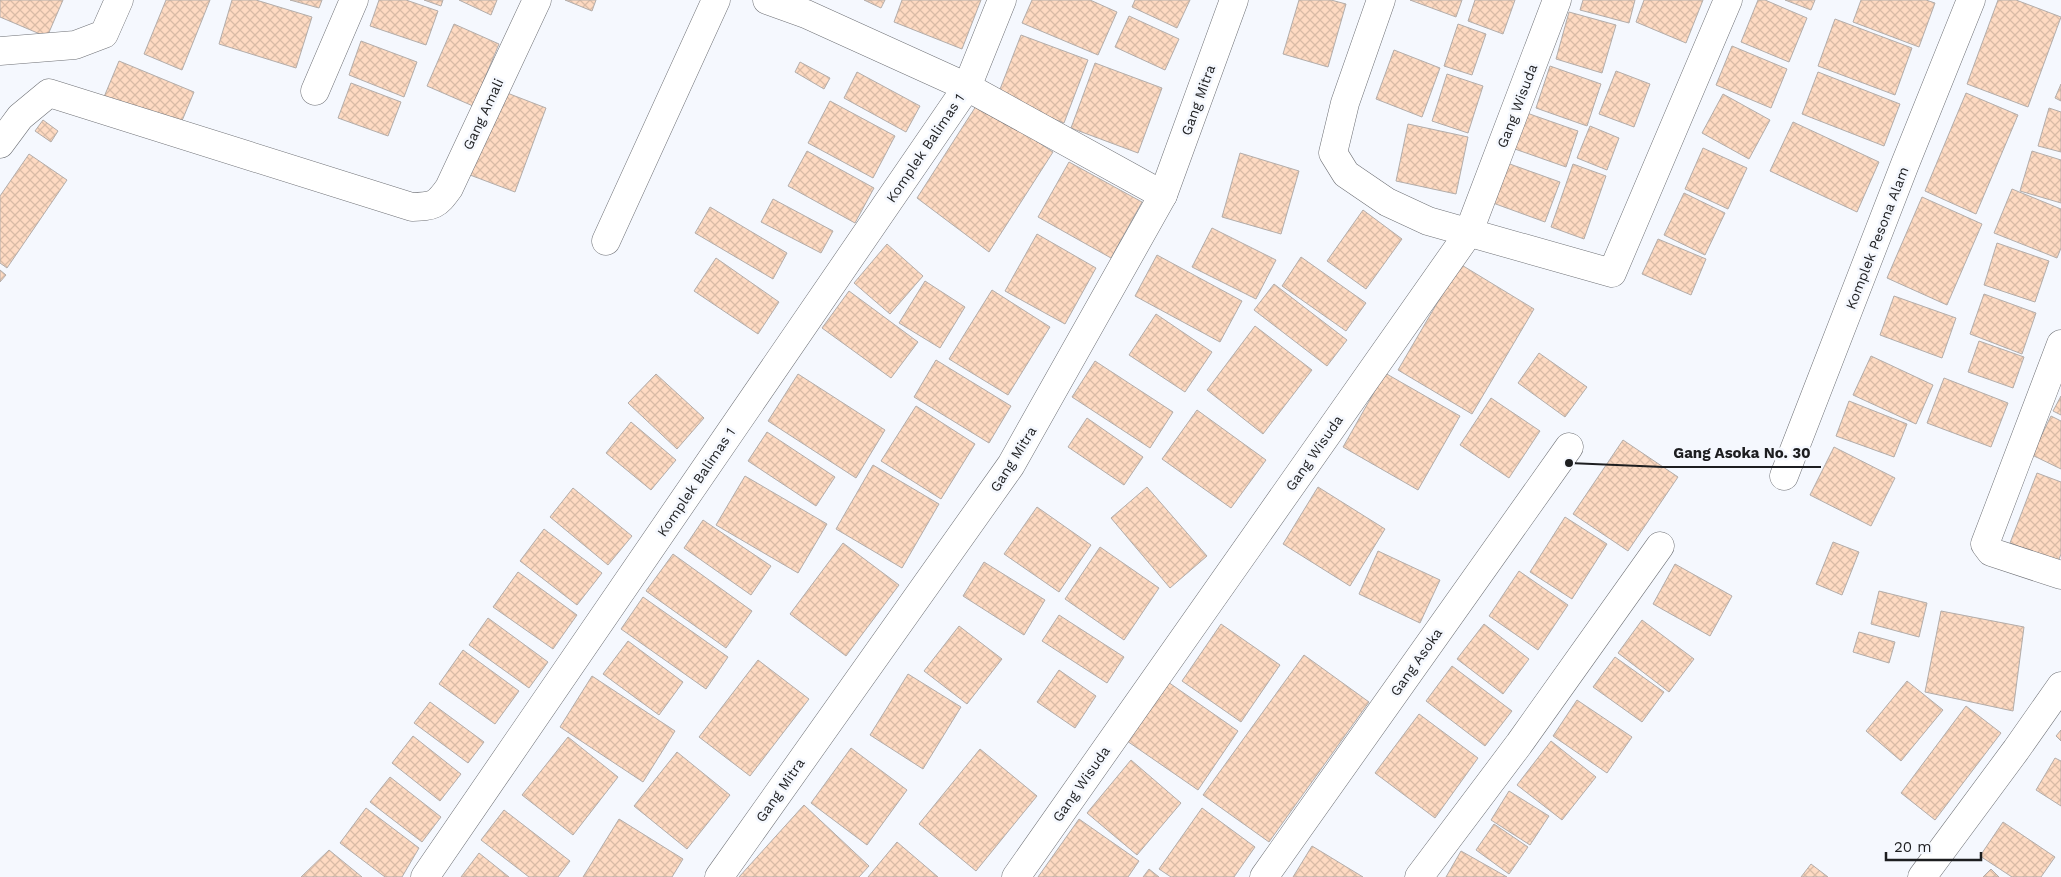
<svg xmlns="http://www.w3.org/2000/svg" width="2061" height="877" viewBox="0 0 2061 877" font-family="'Work Sans',sans-serif">
<defs>
<pattern id="building-cross-hatch" width="8" height="8" patternUnits="userSpaceOnUse" patternTransform="scale(1.25)"><rect width="8" height="8" fill="#fedac2"/><path d="M0 0l8 8M0 8l8-8" fill="none" stroke="#d9bba6"/></pattern>
</defs>
<rect width="100%" height="100%" fill="#f5f8fe"/>
<g fill="url(#building-cross-hatch)" stroke="#b3adaa">
<path d="M0 0H63L47 37 0 17Z"/>
<path d="M166 0H210L182 70 144 54Z"/>
<path d="M232 0H256L312 17 296 68 219 44Z"/>
<path d="M290 0H322L319 8Z"/>
<path d="M379 0H406L438 11 426 45 370 26Z"/>
<path d="M424 0H443L441 6Z"/>
<path d="M459 0H497L491 15Z"/>
<path d="M565 0H596L592 11Z"/>
<path d="M864 0H885L881 8Z"/>
<path d="M902 0H981L962 49 894 22Z"/>
<path d="M1032 0H1090L1117 12 1098 55 1022 23Z"/>
<path d="M1135 0H1190L1177 28 1132 7Z"/>
<path d="M1299 0H1331L1346 4 1328 67 1283 54Z"/>
<path d="M1410 0H1462L1456 17Z"/>
<path d="M1475 0H1515L1503 34 1468 21Z"/>
<path d="M1583 0H1635L1629 23 1580 10Z"/>
<path d="M1644 0H1703L1686 43 1636 22Z"/>
<path d="M1758 0H1765L1807 18 1789 62 1741 42Z"/>
<path d="M1785 0H1815L1811 10Z"/>
<path d="M1861 0H1926L1935 3 1919 47 1853 22Z"/>
<path d="M1998 0H2016L2061 17 2028 107 1967 84Z"/>
<path d="M1569 12 1616 25 1602 73 1556 59Z"/>
<path d="M1129 16 1179 39 1165 70 1115 47Z"/>
<path d="M1835 19 1912 48 1895 95 1818 66Z"/>
<path d="M454 24 499 44 473 106 427 86Z"/>
<path d="M1458 24 1486 34 1472 75 1444 66Z"/>
<path d="M1021 35 1088 60 1064 123 997 97Z"/>
<path d="M361 41 417 62 404 97 349 75Z"/>
<path d="M1732 46 1787 69 1771 108 1716 85Z"/>
<path d="M1394 50 1440 68 1422 117 1376 99Z"/>
<path d="M119 61 194 92 179 128 104 97Z"/>
<path d="M800 62 830 78 824 89 795 72Z"/>
<path d="M1095 63 1162 88 1138 153 1071 128Z"/>
<path d="M1550 66 1601 84 1587 126 1536 108Z"/>
<path d="M1616 71 1650 84 1634 127 1599 114Z"/>
<path d="M857 72 920 106 906 132 844 98Z"/>
<path d="M1818 72 1900 104 1884 146 1802 114Z"/>
<path d="M1447 74 1483 86 1468 133 1432 121Z"/>
<path d="M351 83 401 102 388 136 338 118Z"/>
<path d="M2061 84V101L2055 98Z"/>
<path d="M502 91 546 108 515 192 470 175Z"/>
<path d="M1966 93 2018 115 1976 214 1925 191Z"/>
<path d="M1723 94 1770 120 1749 159 1702 133Z"/>
<path d="M830 101 895 136 873 178 808 143Z"/>
<path d="M978 103 1053 152 989 252 917 198Z"/>
<path d="M2049 108 2061 112V152L2038 146Z"/>
<path d="M1524 112 1578 131 1566 167 1512 148Z"/>
<path d="M43 120 58 131 51 142 35 131Z"/>
<path d="M1793 122 1879 162 1857 212 1770 171Z"/>
<path d="M1408 124 1468 137 1456 194 1396 181Z"/>
<path d="M1590 126 1619 138 1607 170 1577 158Z"/>
<path d="M1703 148 1747 168 1728 209 1685 189Z"/>
<path d="M807 151 874 188 855 223 788 186Z"/>
<path d="M2032 151 2061 160V203L2020 191Z"/>
<path d="M1240 153 1299 171 1281 234 1222 217Z"/>
<path d="M29 154 67 180 7 268 0 263V196Z"/>
<path d="M1069 162 1142 202 1111 258 1038 217Z"/>
<path d="M1507 163 1560 182 1545 222 1493 203Z"/>
<path d="M1573 164 1606 176 1584 239 1551 227Z"/>
<path d="M2012 189 2061 209V248L2057 258 1994 233Z"/>
<path d="M1684 193 1725 213 1705 255 1664 235Z"/>
<path d="M1922 197 1982 224 1947 305 1887 278Z"/>
<path d="M773 199 833 231 821 253 761 222Z"/>
<path d="M710 207 787 253 773 279 695 233Z"/>
<path d="M1363 210 1402 239 1366 289 1327 261Z"/>
<path d="M1212 228 1276 260 1256 299 1192 267Z"/>
<path d="M1037 234 1096 268 1065 324 1005 291Z"/>
<path d="M1658 239 1706 259 1691 295 1642 274Z"/>
<path d="M1997 243 2049 261 2035 302 1984 285Z"/>
<path d="M887 244 923 276 890 314 854 283Z"/>
<path d="M1157 255 1242 301 1220 342 1135 296Z"/>
<path d="M1301 257 1366 303 1346 331 1282 286Z"/>
<path d="M716 258 779 302 758 334 694 291Z"/>
<path d="M1460 264 1534 309 1472 414 1398 370Z"/>
<path d="M0 270 6 275 0 282Z"/>
<path d="M925 281 965 307 940 348 899 323Z"/>
<path d="M1274 284 1347 340 1327 366 1254 310Z"/>
<path d="M992 290 1050 327 1008 395 949 359Z"/>
<path d="M849 291 918 342 891 378 822 328Z"/>
<path d="M1984 294 2036 313 2022 354 1970 334Z"/>
<path d="M1894 296 1956 318 1942 358 1880 335Z"/>
<path d="M1156 314 1212 352 1185 392 1129 355Z"/>
<path d="M1255 326 1312 370 1263 434 1207 390Z"/>
<path d="M1979 341 2024 357 2013 388 1968 372Z"/>
<path d="M1539 353 1587 387 1565 417 1518 383Z"/>
<path d="M1871 356 1933 385 1916 424 1853 395Z"/>
<path d="M936 360 1011 406 989 443 914 397Z"/>
<path d="M1095 361 1173 412 1150 448 1072 397Z"/>
<path d="M1385 373 1460 416 1418 490 1343 447Z"/>
<path d="M656 374 704 418 677 449 628 403Z"/>
<path d="M798 374 885 430 856 478 768 421Z"/>
<path d="M1944 378 2008 403 1991 447 1927 423Z"/>
<path d="M2061 396V415L2053 411Z"/>
<path d="M1491 398 1540 431 1509 478 1460 445Z"/>
<path d="M1849 401 1907 424 1894 457 1836 436Z"/>
<path d="M916 406 975 444 941 499 881 461Z"/>
<path d="M1197 410 1266 460 1231 508 1162 459Z"/>
<path d="M2051 416 2061 421V469L2032 455Z"/>
<path d="M1087 418 1143 457 1124 485 1068 447Z"/>
<path d="M631 422 676 460 651 490 606 453Z"/>
<path d="M767 432 835 477 816 506 748 461Z"/>
<path d="M1623 440 1678 477 1628 551 1573 514Z"/>
<path d="M1834 447 1895 478 1871 526 1810 495Z"/>
<path d="M873 465 939 504 902 568 836 529Z"/>
<path d="M2037 473 2061 482V554L2058 562 2010 543Z"/>
<path d="M745 476 827 524 798 573 716 525Z"/>
<path d="M1147 487 1207 556 1170 588 1111 518Z"/>
<path d="M1318 487 1385 529 1350 586 1283 544Z"/>
<path d="M573 488 632 536 608 565 550 517Z"/>
<path d="M1037 507 1091 545 1059 592 1004 554Z"/>
<path d="M1565 517 1607 544 1572 599 1530 572Z"/>
<path d="M703 520 771 566 751 595 684 548Z"/>
<path d="M544 529 602 573 577 605 520 561Z"/>
<path d="M1833 542 1859 552 1842 595 1816 584Z"/>
<path d="M843 543 899 585 846 656 790 614Z"/>
<path d="M1100 547 1159 588 1124 640 1065 599Z"/>
<path d="M1378 551 1440 580 1420 623 1359 594Z"/>
<path d="M673 554 752 611 726 648 646 591Z"/>
<path d="M984 562 1045 600 1024 635 963 596Z"/>
<path d="M1675 564 1732 596 1710 636 1653 604Z"/>
<path d="M1519 571 1568 605 1538 650 1489 616Z"/>
<path d="M518 572 577 615 553 649 493 607Z"/>
<path d="M1879 591 1927 603 1919 637 1871 624Z"/>
<path d="M643 597 728 657 706 689 621 629Z"/>
<path d="M1941 611 2024 627 2013 711 1925 692Z"/>
<path d="M1059 615 1124 657 1107 683 1042 641Z"/>
<path d="M488 618 548 662 529 688 469 645Z"/>
<path d="M1642 620 1694 659 1669 692 1618 653Z"/>
<path d="M1221 624 1280 665 1241 722 1182 681Z"/>
<path d="M1484 624 1529 659 1503 694 1457 659Z"/>
<path d="M959 626 1002 659 967 704 924 671Z"/>
<path d="M1859 632 1895 642 1889 663 1853 652Z"/>
<path d="M628 641 683 682 659 715 603 674Z"/>
<path d="M463 650 519 691 495 724 439 684Z"/>
<path d="M1304 655 1369 702 1269 842 1203 795Z"/>
<path d="M1615 657 1664 692 1642 722 1593 687Z"/>
<path d="M758 660 809 699 750 776 699 737Z"/>
<path d="M1452 666 1512 711 1485 746 1426 701Z"/>
<path d="M1059 670 1096 696 1075 728 1037 702Z"/>
<path d="M908 674 961 707 923 769 870 735Z"/>
<path d="M592 676 675 731 643 782 560 727Z"/>
<path d="M1907 681 1943 710 1901 761 1866 731Z"/>
<path d="M1168 682 1238 731 1198 790 1127 741Z"/>
<path d="M1577 700 1632 737 1607 773 1553 736Z"/>
<path d="M430 702 484 742 468 763 414 723Z"/>
<path d="M1966 706 2001 733 1935 820 1901 793Z"/>
<path d="M1419 714 1478 758 1435 818 1375 773Z"/>
<path d="M2061 730V741L2056 736Z"/>
<path d="M413 736 461 774 440 801 392 763Z"/>
<path d="M568 737 618 777 573 835 522 795Z"/>
<path d="M1551 741 1596 777 1562 820 1517 785Z"/>
<path d="M851 748 907 790 867 845 811 803Z"/>
<path d="M980 749 1037 796 976 871 919 824Z"/>
<path d="M677 752 730 795 687 849 634 806Z"/>
<path d="M2055 758 2061 761V806L2036 790Z"/>
<path d="M1131 760 1181 803 1137 855 1087 813Z"/>
<path d="M390 777 441 817 422 842 370 802Z"/>
<path d="M1509 791 1549 816 1530 845 1491 820Z"/>
<path d="M804 805 869 866 859 877H739Z"/>
<path d="M366 808 419 848 402 877H385L340 843Z"/>
<path d="M1202 808 1255 847 1234 877H1171L1159 869Z"/>
<path d="M504 810 570 861 558 877H529L481 840Z"/>
<path d="M619 819 683 859 672 877H583Z"/>
<path d="M1079 819 1139 861 1128 877H1038Z"/>
<path d="M2003 822 2055 857 2041 877H2012L1980 856Z"/>
<path d="M1494 824 1528 847 1509 874 1476 850Z"/>
<path d="M897 842 938 877H868Z"/>
<path d="M1312 846 1363 877H1293Z"/>
<path d="M329 850 362 877H301Z"/>
<path d="M1461 851 1507 877H1446Z"/>
<path d="M479 853 509 877H461Z"/>
<path d="M1811 864 1828 877H1801Z"/>
<path d="M1149 869 1159 877H1143Z"/>
<path d="M1991 869 1999 877H1983Z"/>
</g>
<g fill="none" stroke-linecap="round" stroke-linejoin="round">
<defs>
<g id="minor">
<path d="M767 0 806 14 967 87 1163 195"/>
<path d="M1381 0 1345 103 1333 153 1346 174 1387 202 1428 221 1612 273 1728 0"/>
<path d="M0 51 75 45 104 34 119 0"/>
<path d="M315 91 354 0"/>
<path d="M0 144 20 117 49 93 412 207C434 206 436 206 449 188L537 0"/>
<path d="M606 241 716 0"/>
<path d="M2061 344 1985 544 1991 552 2061 575"/>
<path d="M1784 476 1905 164 1971 0"/>
<path d="M425 877 967 87 1002 0"/>
<path d="M719 877 1011 465 1163 195 1234 0"/>
<path d="M1016 877 1468 234 1557 0"/>
<path d="M1264 877 1569 447"/>
<path d="M1419 877 1519 744 1660 546"/>
<path d="M1922 877 2016 750 2061 686"/>
</g>
</defs>
<use href="#minor" stroke="#6f7176" stroke-width="29"/>
<use href="#minor" stroke="#fff" stroke-width="28"/>
</g>
<g text-anchor="middle" dominant-baseline="central" stroke-width="5" stroke-linejoin="round" paint-order="stroke">
<g font-size="14" fill="#1d1e20" stroke="#f5f8fe">
<text transform="translate(1198 100) rotate(-70)">Gang Mitra</text>
<text transform="translate(1517 106) rotate(-69)">Gang Wisuda</text>
<text transform="translate(483 114) rotate(-65)">Gang Amali</text>
<text transform="translate(925 148) rotate(-56)">Komplek Balimas 1</text>
<text transform="translate(1877 238) rotate(-69)">Komplek Pesona Alam</text>
<text transform="translate(1314 453) rotate(-55)">Gang Wisuda</text>
<text transform="translate(1013 459) rotate(-58)">Gang Mitra</text>
<text transform="translate(696 482) rotate(-56)">Komplek Balimas 1</text>
<text transform="translate(1416 662) rotate(-55)">Gang Asoka</text>
<text transform="translate(1081 784) rotate(-55)">Gang Wisuda</text>
<text transform="translate(780 790) rotate(-55)">Gang Mitra</text>
</g>
</g>
<path fill="none" stroke="#1d1e20" stroke-width="2" d="M1569 463L1663 467H1821"/>
<circle fill="#1d1e20" stroke="#f5f8fe" stroke-width="2" cx="1569" cy="463" r="5"/>
<g font-size="15" text-anchor="middle" font-weight="bold" fill="#1d1e20" stroke="#f5f8fe" stroke-width="5" stroke-linejoin="round" paint-order="stroke">
<text x="1742" y="458">Gang Asoka No. 30</text>
</g>
<path d="M1886 852v8h95v-8" fill="none" stroke="#1d1e20" stroke-width="2.5"/>
<text x="1894" y="852" font-size="15" fill="#1d1e20" stroke="#f5f8fe" stroke-width="4" paint-order="stroke">20 m</text>
</svg>
